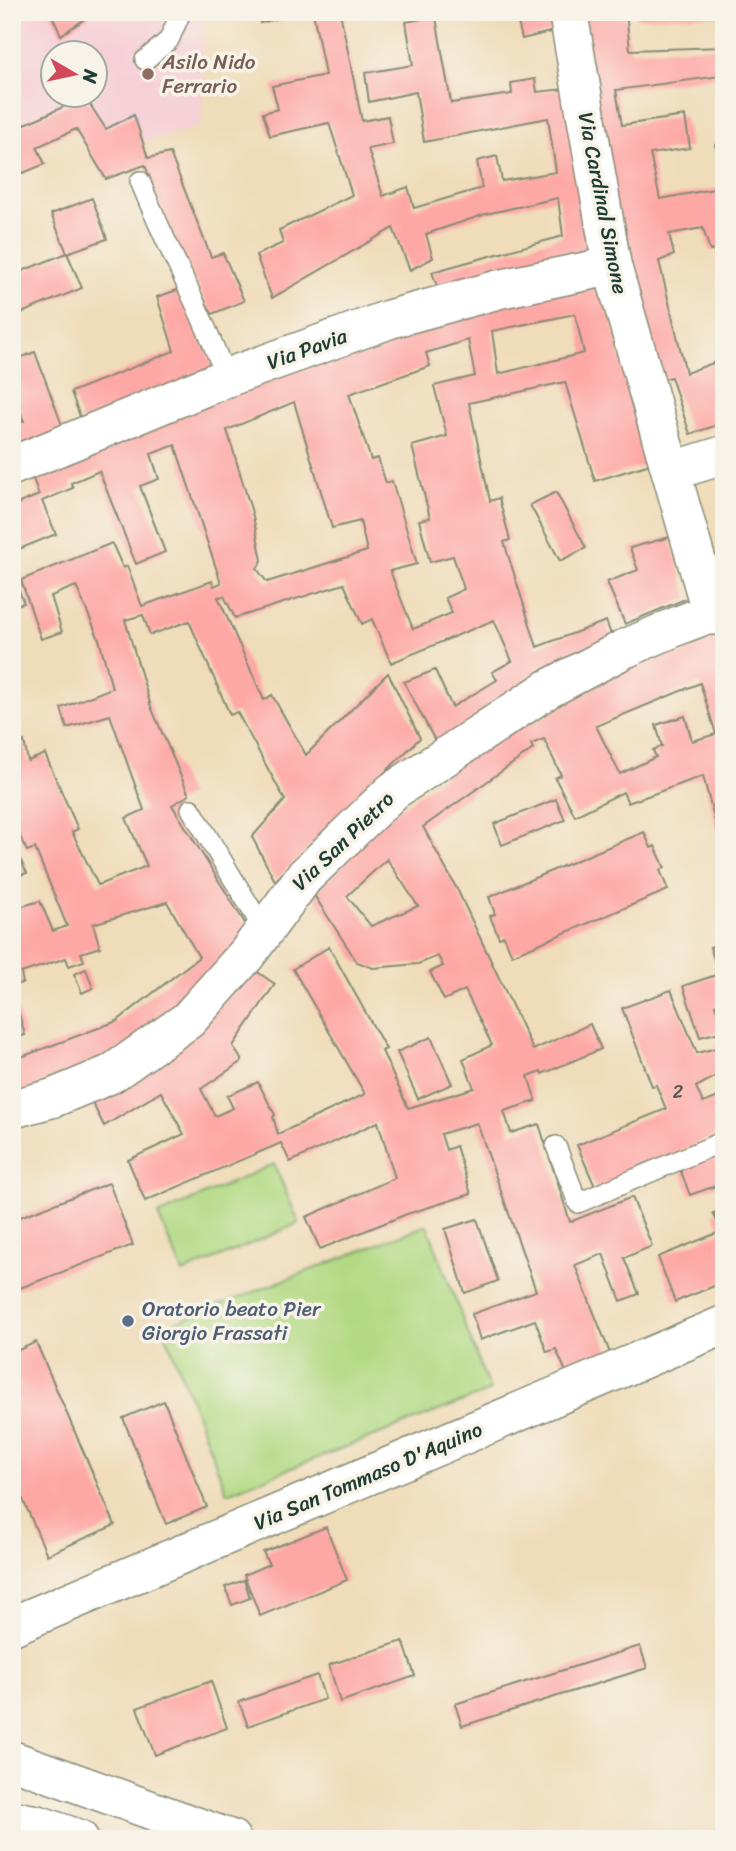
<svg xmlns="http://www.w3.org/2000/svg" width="736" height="1851" viewBox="0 0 736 1851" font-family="Sriracha,sans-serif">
<rect width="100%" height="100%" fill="#f7f3e8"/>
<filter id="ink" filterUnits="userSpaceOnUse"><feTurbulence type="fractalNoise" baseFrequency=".0143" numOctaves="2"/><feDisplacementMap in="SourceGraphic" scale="14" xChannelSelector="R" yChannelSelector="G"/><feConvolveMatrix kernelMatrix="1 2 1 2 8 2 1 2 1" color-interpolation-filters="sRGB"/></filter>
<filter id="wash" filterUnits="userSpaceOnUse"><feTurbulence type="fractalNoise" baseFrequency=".00686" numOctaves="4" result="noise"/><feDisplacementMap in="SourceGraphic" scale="28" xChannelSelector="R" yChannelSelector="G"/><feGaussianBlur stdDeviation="1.57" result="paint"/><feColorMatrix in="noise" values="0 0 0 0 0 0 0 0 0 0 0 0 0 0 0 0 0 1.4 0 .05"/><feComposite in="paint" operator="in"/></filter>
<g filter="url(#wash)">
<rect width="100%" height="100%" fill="#efdcb9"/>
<path fill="#f6cfd7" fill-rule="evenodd" d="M12 12H204L201 126 143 141 134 116 106 129 85 97 12 130ZM52 52H94V94H52Z"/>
<g fill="#b2da84" stroke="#688c5c" stroke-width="2">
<path d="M274 1164 299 1223 183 1273 158 1215Z"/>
<path d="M427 1225 490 1391 227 1493 163 1327Z"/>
</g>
<g id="blocks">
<g fill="#fea8a6" fill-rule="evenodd">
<path d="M50 12H95L61 35Z"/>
<path d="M258 12H303V13L260 23Z"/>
<path d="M313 12H340L362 121 388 116 393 144 368 149 383 196 408 187 414 208 482 188 477 161 497 156 502 181 556 172 548 118 424 142 416 92 369 102 365 73 413 65 406 22 422 19 421 12H435L451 103 512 94 511 83 535 79 537 92 574 88 593 261 442 300 432 272 563 236 558 198 486 214 426 234 433 258 410 270 393 228 272 298 256 255 283 243 279 230 352 195 329 123 270 136 263 113 278 109 272 86 325 75Z"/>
<path d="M521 12H554L558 30 522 39 516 14Z"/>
<path d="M574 12H626L630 50 724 47V85L720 76 616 90 622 125 685 116 690 148 650 154 660 199 724 187V248L710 251 703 228 669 234 674 255 659 261 686 373 724 359V423L690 434 671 377 653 382Z"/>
<path d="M634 12H724V15L636 18Z"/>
<path d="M85 97 106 129 134 115 148 158 170 153 211 257 223 253 244 301 212 314 174 243 145 165 106 179 76 129 37 147 45 164 23 173 12 154V130Z"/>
<path d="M724 141V169L723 170 715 145Z"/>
<path d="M92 198 107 239 67 253 51 214Z"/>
<path d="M67 253 82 288 12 317V275Z"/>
<path d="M601 281 650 464 595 481 565 382 469 403 490 501 499 498 510 540 504 542 537 647 606 621 616 648 441 752 404 682 435 670 452 707 497 680 492 672 512 661 494 620 391 663 372 619 362 624 344 584 235 618 224 596 218 597 264 700 272 695 306 755 388 673 420 738 275 881 252 837 285 800 237 712 230 715 189 621 150 635 143 615 125 620 151 707 189 795 172 805 253 936 153 1038 12 1096V1048L16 1059 117 1021 199 957 167 902 93 924 100 947 81 953 84 961 69 966 66 958 21 973 23 983 12 985V909L40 901 53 931 67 926 35 848 27 851 12 821V732L17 743 24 741 28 761 45 754 78 829 72 832 98 885 147 866 126 818 144 810 110 715 67 728 61 708 112 688 99 639 76 586 51 596 62 632 41 639 21 580 112 543 123 568 127 566 142 606 212 581 214 586 221 583 175 445 151 454 159 479 140 486 165 552 136 564 99 471 71 483 73 488 42 501 56 534 12 552V506L39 495 31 473 417 324ZM575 314 584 353 498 374 492 331ZM468 340 475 376 434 386 447 436 412 446 430 518 419 520 430 562 453 556 464 589 445 598 452 613 413 629 390 571 417 564 392 481 386 483 378 458 371 460 349 394 430 366 426 353ZM294 402 332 528 360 521 367 551 267 582 257 569 262 560 253 516 227 430Z"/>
<path d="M183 288 215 371 82 422 71 392 174 351 157 297Z"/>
<path d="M35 352 66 436 12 456V426L24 421 12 393V361Z"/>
<path d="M556 492 586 548 560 561 530 505Z"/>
<path d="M670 537 688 598 625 624 607 582 638 570 630 548Z"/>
<path d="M12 574 24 603 12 606Z"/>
<path d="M724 631V855L703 776 628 803 623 792 575 816 555 778 561 775 544 739 531 744 533 749 423 827 458 891 533 1050 590 1024 601 1049 542 1074 541 1071 528 1076 536 1101 504 1111 511 1133 539 1124 570 1222 632 1197 652 1246 624 1258 639 1294 621 1301 603 1254 575 1265 610 1353 566 1372 556 1349 547 1352 535 1320 480 1340 472 1314 536 1291 477 1123 441 1134 446 1150 456 1146 471 1194 407 1214 320 1249 306 1217 395 1178 378 1122 290 1162 281 1143 145 1201 128 1160 184 1134 161 1092 104 1126 92 1102 250 967 275 984 233 1046 242 1061 201 1089 215 1116 233 1108 227 1096 258 1082 275 1115 273 1117 278 1134 365 1094 293 969 329 947 386 1049 382 1051 408 1108 474 1088 463 1059 492 1045 465 990 444 1000 430 972 443 966 438 956 418 964 373 968 357 962 314 895 387 818 520 719 704 633ZM700 683 716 734 692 741 685 716 656 725 662 746 653 750 656 757 620 774 596 726ZM387 859 418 906 371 926 347 896Z"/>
<path d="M556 799 565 820 502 845 494 824Z"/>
<path d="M644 832 651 848 655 846 665 868 660 870 668 890 512 955 504 936 499 938 490 916 495 914 489 897Z"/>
<path d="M12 843 27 873 12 878Z"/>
<path d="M724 943V1002L715 1005 724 1031 700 1037 683 986 719 974 710 947Z"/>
<path d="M86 969 93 988 82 993 74 974Z"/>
<path d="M671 990 697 1053 724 1046V1072L696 1087 703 1103 724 1095V1132L596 1189 577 1145 666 1109 656 1085 652 1086 622 1008Z"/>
<path d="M18 1010 25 1035 12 1039V1011Z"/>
<path d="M431 1037 452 1084 418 1099 397 1052Z"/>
<path d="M724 1151V1183L690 1195 680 1169Z"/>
<path d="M109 1183 133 1245 12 1291V1220Z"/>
<path d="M724 1209V1282L675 1302 658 1257 722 1231 713 1213Z"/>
<path d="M477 1219 498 1281 465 1293 445 1229Z"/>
<path d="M36 1342 115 1525 47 1555 12 1474V1353Z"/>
<path d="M164 1401 207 1507 166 1524 123 1418Z"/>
<path d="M326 1527 347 1580 260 1616 244 1575 269 1564 263 1552Z"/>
<path d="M244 1580 250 1598 232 1605 225 1587Z"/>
<path d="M403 1641 415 1676 340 1702 329 1665Z"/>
<path d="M640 1646 647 1668 462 1726 455 1704Z"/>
<path d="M317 1675 325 1699 248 1726 239 1702Z"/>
<path d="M211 1681 227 1728 155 1755 137 1708Z"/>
</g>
</g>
</g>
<g filter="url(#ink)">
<use href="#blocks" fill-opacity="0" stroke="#878c76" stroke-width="2"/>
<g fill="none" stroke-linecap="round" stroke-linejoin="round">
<defs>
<g id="lane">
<path d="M145 60 169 40 181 12"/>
<path d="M140 181C167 249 202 310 226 378"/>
<path d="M191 809 264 930"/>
<path d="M556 1146 578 1203 724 1141"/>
</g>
<g id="street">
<path d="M568 12 612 266 712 615"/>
<path d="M12 466 226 378 390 319 500 289 612 266"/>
<path d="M672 471 724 455"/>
<path d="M12 1109 53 1098 111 1074 188 1020 247 954 304 877 393 791 548 689 624 649 682 624 703 616 724 615"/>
<path d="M12 1626 724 1325"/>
</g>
<g id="secondary">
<path d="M12 1760 231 1839"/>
<path d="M12 1820 39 1825 79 1839"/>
</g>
</defs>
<use href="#lane" stroke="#878c76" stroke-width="22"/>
<use href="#street" stroke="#878c76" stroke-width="41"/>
<use href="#secondary" stroke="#878c76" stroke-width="41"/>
<use href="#lane" stroke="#fff" stroke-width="19"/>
<use href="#street" stroke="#fff" stroke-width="38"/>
<use href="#secondary" stroke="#fff" stroke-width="38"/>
</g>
</g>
<circle fill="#8d6e63" stroke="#f7f3e8" stroke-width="2.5" cx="148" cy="74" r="7"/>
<circle fill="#5c6f8a" stroke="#f7f3e8" stroke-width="2.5" cx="128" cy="1321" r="7"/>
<g text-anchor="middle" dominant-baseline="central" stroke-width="7" stroke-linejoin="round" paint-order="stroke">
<g font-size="18" fill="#575850">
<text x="678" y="1092">2</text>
</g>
<g font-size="21" fill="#785e54" stroke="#f7f3e8" text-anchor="start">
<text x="162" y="62">Asilo Nido<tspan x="162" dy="24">Ferrario</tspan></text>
</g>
<g font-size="21" fill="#1f3d34" stroke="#f7f3e8">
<text transform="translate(603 203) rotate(79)">Via Cardinal Simone</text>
<text transform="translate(307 349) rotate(-20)">Via Pavia</text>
<text transform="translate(343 841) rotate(-44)">Via San Pietro</text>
<text transform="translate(368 1476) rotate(-23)">Via San Tommaso D'Aquino</text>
</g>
<g font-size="21" fill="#4e5e75" stroke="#f7f3e8" text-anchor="start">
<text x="142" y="1309">Oratorio beato Pier<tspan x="142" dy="24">Giorgio Frassati</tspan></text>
</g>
</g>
<rect width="736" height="1851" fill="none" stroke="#f7f3e8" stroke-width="42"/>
<g transform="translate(74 74) rotate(99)"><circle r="33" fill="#f7f3e8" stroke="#a1aaa0" stroke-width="2"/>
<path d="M0-5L12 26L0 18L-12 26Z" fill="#d1495b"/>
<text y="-10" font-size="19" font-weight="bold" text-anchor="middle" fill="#1f3d34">N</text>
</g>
</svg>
